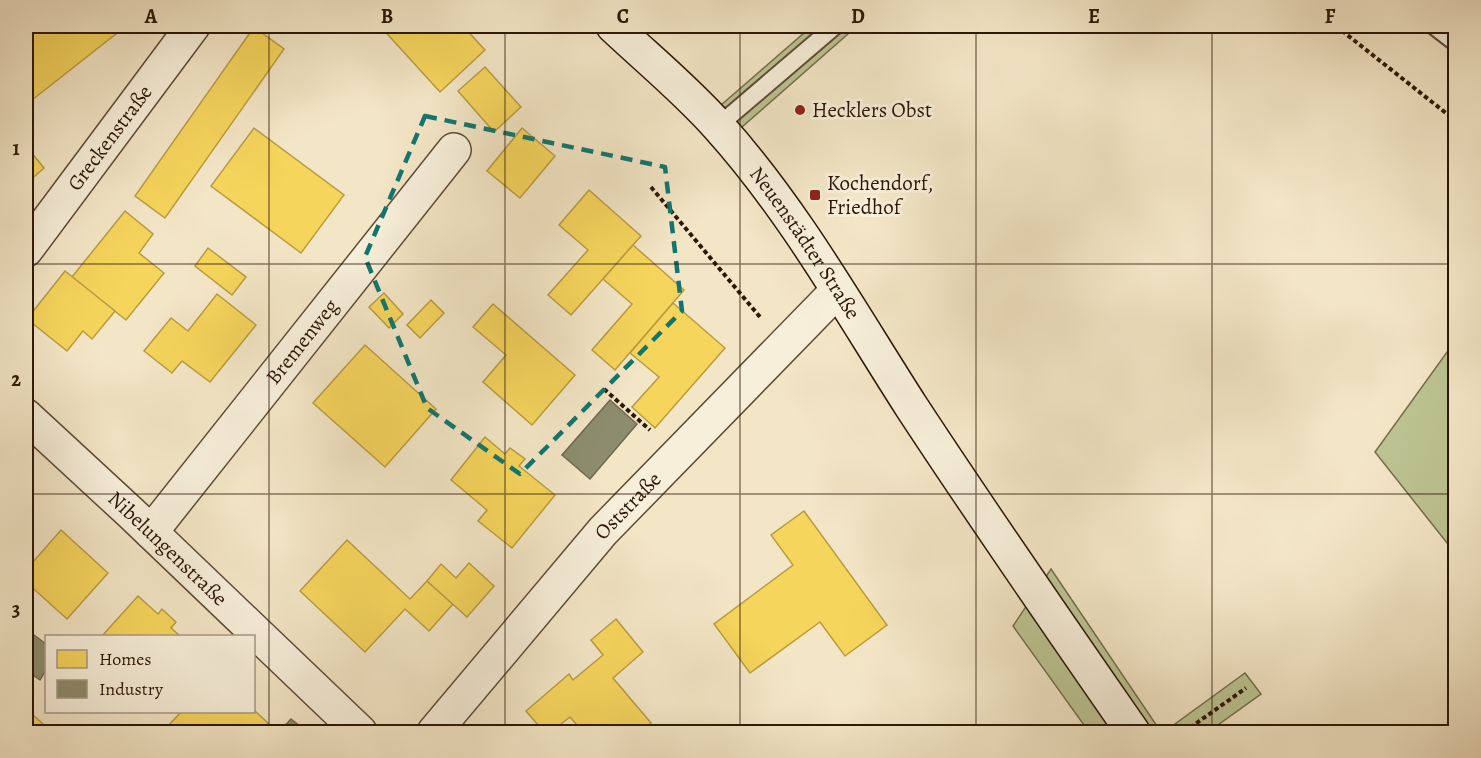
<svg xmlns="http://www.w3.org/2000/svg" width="1481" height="758" viewBox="0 0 1481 758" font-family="Alegreya,serif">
<rect width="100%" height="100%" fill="#f3e6c6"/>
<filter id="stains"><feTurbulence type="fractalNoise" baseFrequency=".00333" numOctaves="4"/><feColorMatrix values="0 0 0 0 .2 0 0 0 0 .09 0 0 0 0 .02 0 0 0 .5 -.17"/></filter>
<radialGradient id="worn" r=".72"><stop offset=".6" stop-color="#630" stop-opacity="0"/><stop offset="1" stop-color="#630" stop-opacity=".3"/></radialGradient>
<g fill="#bdc493" stroke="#746e4c" stroke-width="1.5">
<path d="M812 26H857L734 134 713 112Z"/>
<path d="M1455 341 1456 553H1455L1375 452Z"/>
<path d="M1051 569 1161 732H1089L1013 626Z"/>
<path d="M1245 673 1261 694 1208 732H1164Z"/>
</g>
<g fill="#f6d55c" stroke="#b99c42" stroke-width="1.5">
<path d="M26 26H126L32 100 26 91Z"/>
<path d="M380 26H463L485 50 440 92Z"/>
<path d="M254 27 284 49 165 218 135 196Z"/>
<path d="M485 67 521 107 494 132 458 91Z"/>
<path d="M254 128 344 195 301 253 211 186Z"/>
<path d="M522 128 555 156 520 198 487 171Z"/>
<path d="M26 146 44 168 26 184Z"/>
<path d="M589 190 641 236 571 315 548 295 588 250 559 225Z"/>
<path d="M125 211 153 234 139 253 164 273 126 320 72 277Z"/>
<path d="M633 245 684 290 615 370 592 350 632 304 603 279Z"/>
<path d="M208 248 246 277 232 295 195 266Z"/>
<path d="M65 271 115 311 92 339 83 331 67 351 27 319Z"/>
<path d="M384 293 403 314 389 328 369 307Z"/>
<path d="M217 294 256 325 210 382 182 361 172 373 144 351 171 318 188 331Z"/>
<path d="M431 300 444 313 420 338 407 325Z"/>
<path d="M673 303 725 348 655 428 632 407 659 377 630 353Z"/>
<path d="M493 304 575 375 532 425 483 382 506 355 473 327Z"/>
<path d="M365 345 436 409 385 467 313 403Z"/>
<path d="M485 437 505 454 510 448 525 459 519 466 555 495 512 548 478 521 487 510 451 480Z"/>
<path d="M804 511 887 625 845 656 820 622 750 673 714 624 793 565 771 535Z"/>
<path d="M61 530 108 573 67 619 26 582V570Z"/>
<path d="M347 540 410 599 427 581 453 604 429 631 405 609 365 652 300 591Z"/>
<path d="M469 563 494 586 467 617 427 581 441 564 456 578Z"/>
<path d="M138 596 158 614 162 609 176 622 171 628 180 636H102Z"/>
<path d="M616 619 643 652 613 678 651 723 640 732H583L570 717 551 732H544L526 711 569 674 573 680 603 655 591 640Z"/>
<path d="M254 710 268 723 260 732H175L168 726 181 712H254Z"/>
<path d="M33 715 52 732H26V722Z"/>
</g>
<g fill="#8c8c6e" stroke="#6f694f" stroke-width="1.5">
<path d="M610 400 637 424 590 479 562 455Z"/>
<path d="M30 632 46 644V670L40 680 26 670V638Z"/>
<path d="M291 719 305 730 303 732H279Z"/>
</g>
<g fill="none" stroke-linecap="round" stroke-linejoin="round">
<defs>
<g id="lane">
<path d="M1434 26 1456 43"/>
<path d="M718 126 835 26"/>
</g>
<g id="street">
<path id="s1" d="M26 250 193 26"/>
<path id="s2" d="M26 416 131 513 360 732"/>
<path id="s3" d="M151 532 454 150"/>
<path id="s4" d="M434 732 603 531 837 291"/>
</g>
<g id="secondary">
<path id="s5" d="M613 26C648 59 686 90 718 126 793 209 850 311 911 406 983 516 1058 624 1133 732"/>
</g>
</defs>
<use href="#lane" stroke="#5e4b36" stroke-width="20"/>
<use href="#street" stroke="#5e4b36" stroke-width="36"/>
<use href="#secondary" stroke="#2c1706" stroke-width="36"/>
<g stroke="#2c1706" stroke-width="4" stroke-dasharray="4.5 3" stroke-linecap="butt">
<path d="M1336 26 1456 121"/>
<path d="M651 187 760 317"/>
<path d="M604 389 650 430"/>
<path d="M1184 732 1246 688"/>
</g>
<use href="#lane" stroke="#f7efda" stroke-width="16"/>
<use href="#street" stroke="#f7efda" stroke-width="33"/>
<use href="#secondary" stroke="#f7efda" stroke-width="33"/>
</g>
<path fill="none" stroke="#0f766e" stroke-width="4.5" stroke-dasharray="12 8" stroke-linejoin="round" d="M425 116 665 167 682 311 520 474 427 408 365 257Z"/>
<path fill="none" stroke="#2c1706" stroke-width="1.5" stroke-opacity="0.55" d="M269 26V732M505 26V732M740 26V732M976 26V732M1212 26V732M26 264H1456M26 494H1456"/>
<g fill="#8f2418" stroke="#f7efda" stroke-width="2">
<circle cx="800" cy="110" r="6"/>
<rect x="809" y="189" width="12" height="12" rx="3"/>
</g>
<g text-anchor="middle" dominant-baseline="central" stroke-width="6" stroke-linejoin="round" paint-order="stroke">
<g font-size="21" fill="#2c1706" stroke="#f7efda" text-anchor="start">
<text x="812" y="110">Hecklers Obst</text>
<text x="827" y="183">Kochendorf,<tspan x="827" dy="24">Friedhof</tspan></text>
</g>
<g font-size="21" fill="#2c1706" stroke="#f7efda">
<text stroke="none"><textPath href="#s1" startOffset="140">Greckenstraße</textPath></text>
<text stroke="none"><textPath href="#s5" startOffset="291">Neuenstädter Straße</textPath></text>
<text stroke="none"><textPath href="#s3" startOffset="243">Bremenweg</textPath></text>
<text stroke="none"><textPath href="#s4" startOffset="298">Oststraße</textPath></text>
<text stroke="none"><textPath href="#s2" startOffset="194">Nibelungenstraße</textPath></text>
</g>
</g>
<rect width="1481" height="758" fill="none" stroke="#f3e6c6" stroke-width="66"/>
<rect x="45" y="635" width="210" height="78" fill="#f7efda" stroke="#a69985" stroke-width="1.5"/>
<rect x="57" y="650" width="30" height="18" fill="#f6d55c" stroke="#a69985" stroke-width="1.5"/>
<text x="99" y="665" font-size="18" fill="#2c1706">Homes</text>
<rect x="57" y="680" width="30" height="18" fill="#8c8c6e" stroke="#a69985" stroke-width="1.5"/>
<text x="99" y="695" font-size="18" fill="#2c1706">Industry</text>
<rect x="33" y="33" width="1415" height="692" fill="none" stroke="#2c1706" stroke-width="2"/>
<g font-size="20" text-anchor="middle" font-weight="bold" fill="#2c1706">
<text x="151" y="23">A</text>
<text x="387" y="23">B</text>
<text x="623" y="23">C</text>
<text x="858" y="23">D</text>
<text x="1094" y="23">E</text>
<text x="1330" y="23">F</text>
<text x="16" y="155">1</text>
<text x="16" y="386">2</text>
<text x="16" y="616">3</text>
</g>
<rect width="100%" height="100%" filter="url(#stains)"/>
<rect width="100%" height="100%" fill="url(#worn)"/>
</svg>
